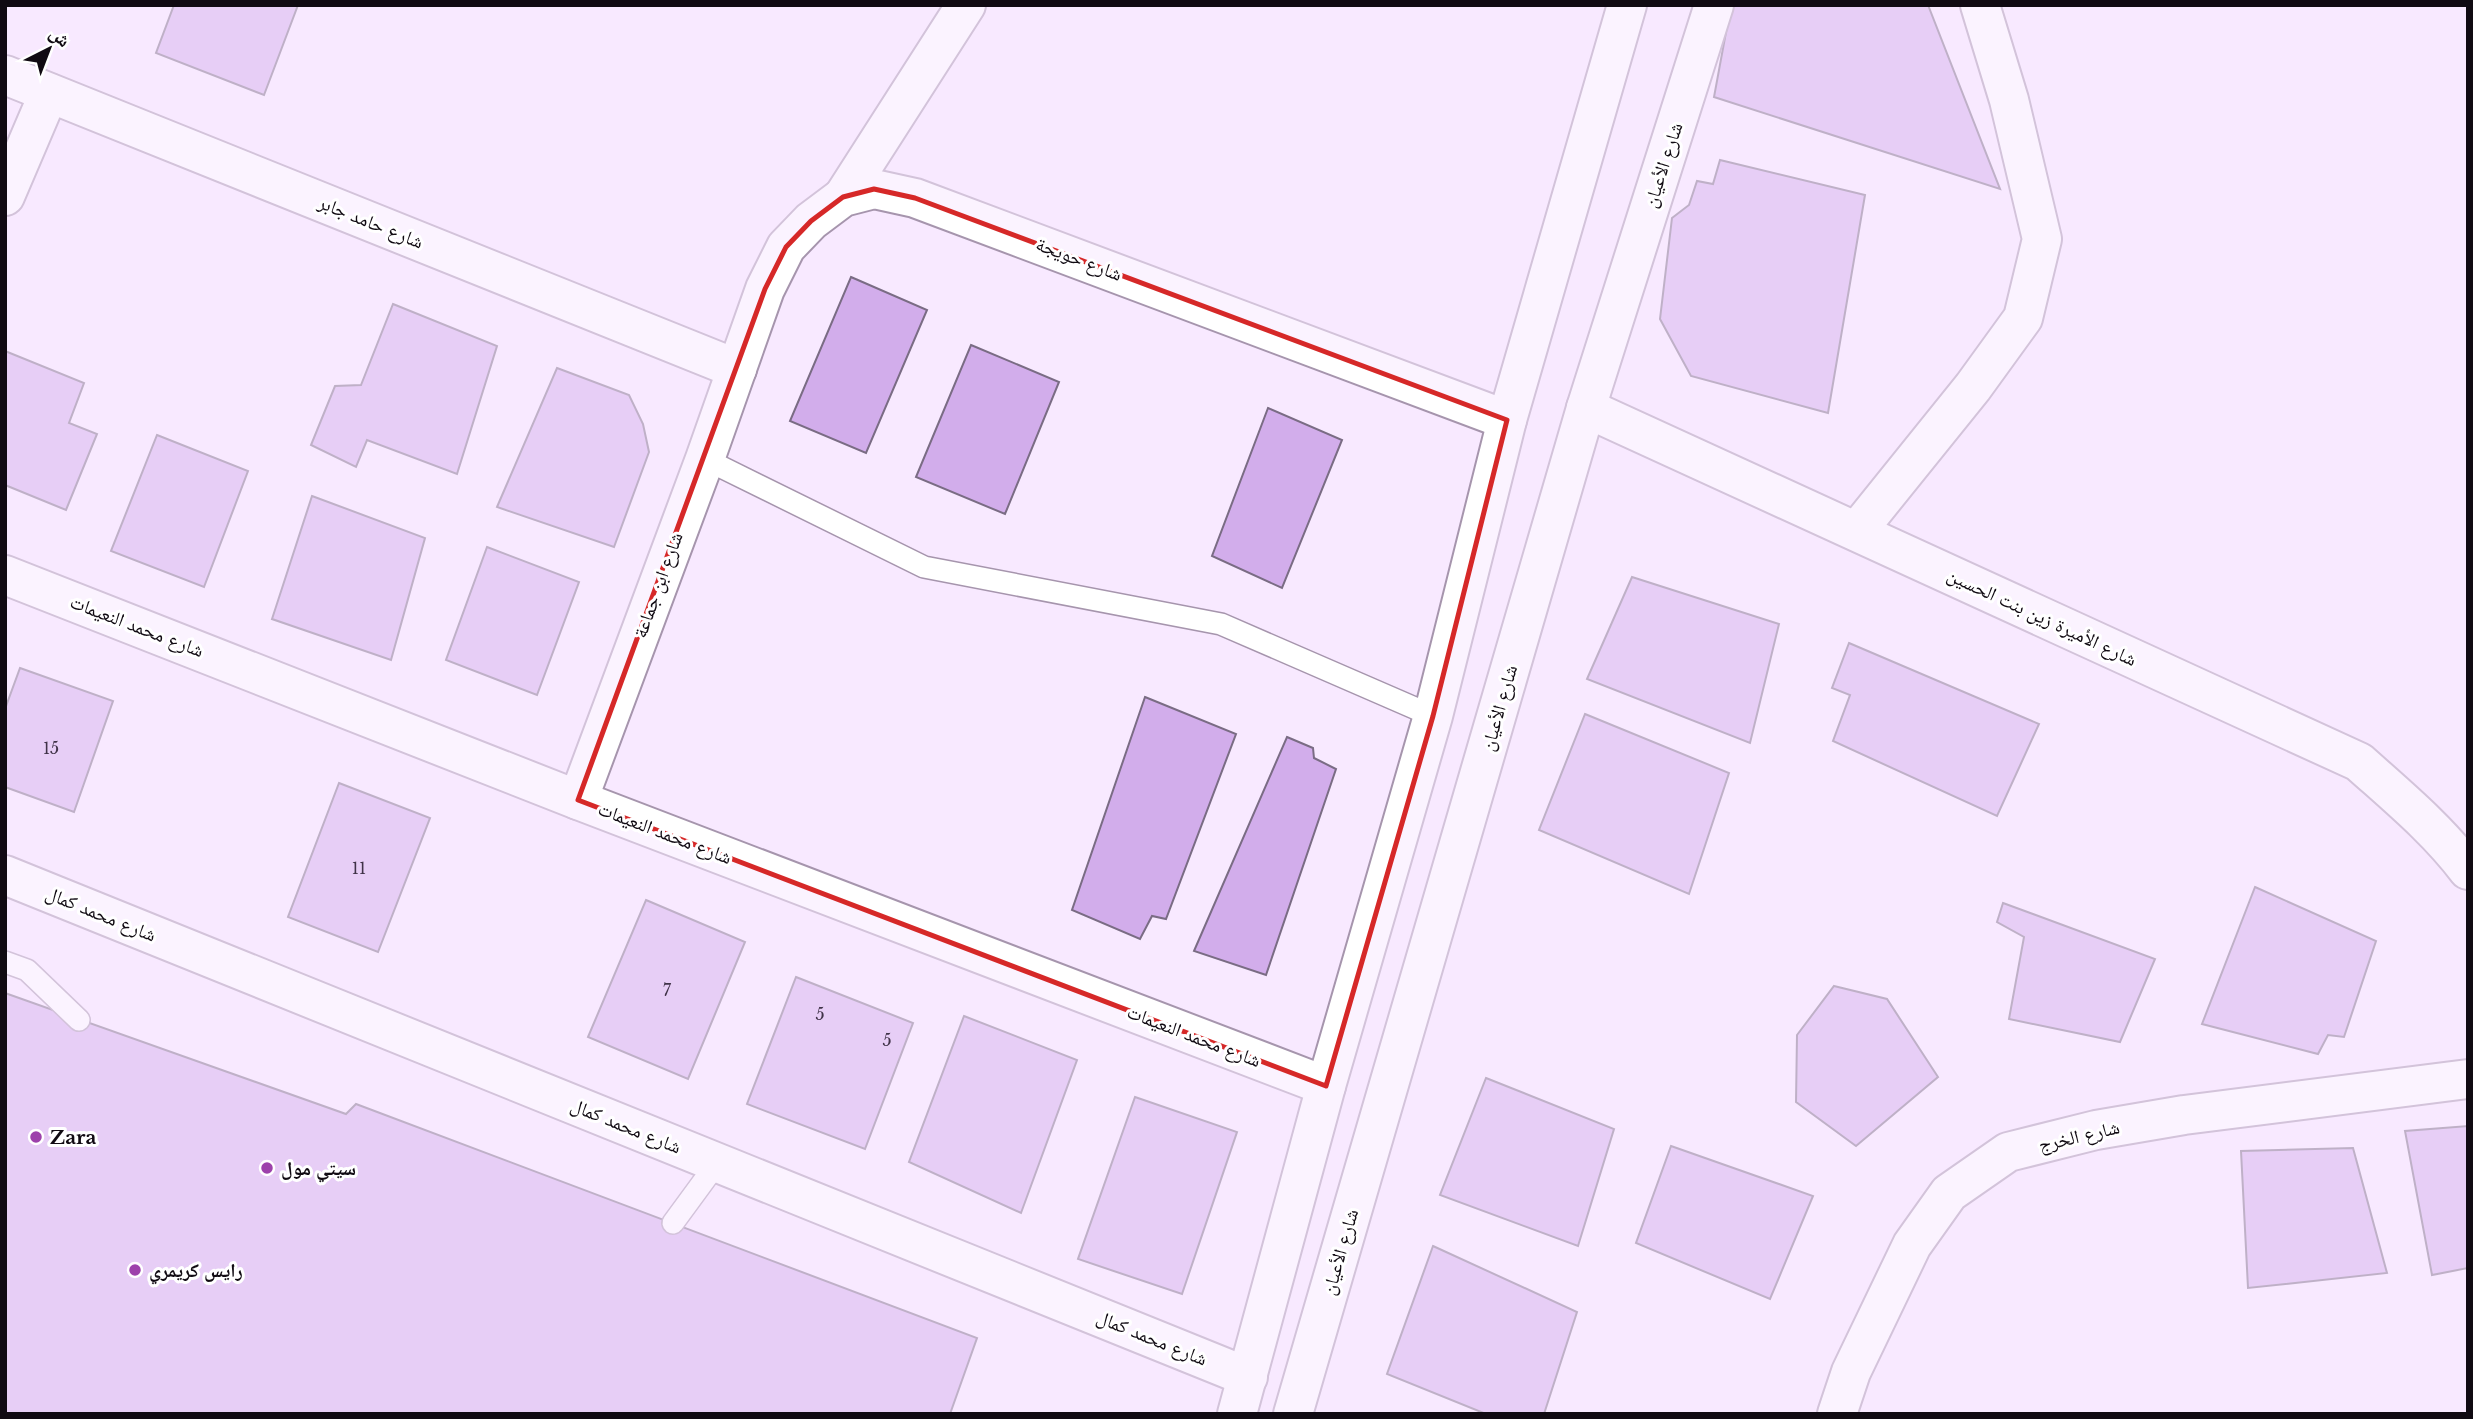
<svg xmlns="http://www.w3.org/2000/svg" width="2473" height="1419" viewBox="0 0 2473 1419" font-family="'Libre Baskerville','Noto Naskh Arabic',serif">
<rect width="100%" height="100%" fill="#f8e9ff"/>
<g fill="#d2adeb" stroke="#7a6c84" stroke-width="2">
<path d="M174 5H298L264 95 156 53Z"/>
<path d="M1731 5H1928L2000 189 1714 97Z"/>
<path d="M1720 160 1865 195 1828 413 1691 376 1660 319 1672 218 1689 205 1697 181 1713 184Z"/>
<path d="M851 277 927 310 866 453 790 421Z"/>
<path d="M393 304 497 346 457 474 367 440 356 467 311 445 335 386 361 385Z"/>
<path d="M971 345 1059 382 1005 514 916 477Z"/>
<path d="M5 351 84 383 69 423 97 434 66 510 5 485Z"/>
<path d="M557 368 629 395 643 424 649 452 614 547 497 507Z"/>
<path d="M1268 408 1342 440 1282 588 1212 556Z"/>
<path d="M157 435 248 471 204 587 111 551Z"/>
<path d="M312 496 425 538 391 660 272 619Z"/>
<path d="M487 547 579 582 537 695 446 660Z"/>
<path d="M1632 577 1779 624 1750 743 1587 679Z"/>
<path d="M1849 643 2039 724 1997 816 1833 741 1850 695 1832 688Z"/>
<path d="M20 668 113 701 74 812 5 787V709Z"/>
<path d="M1145 697 1236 734 1166 919 1152 916 1140 939 1072 910Z"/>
<path d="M1585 714 1729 773 1689 894 1539 830Z"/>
<path d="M1287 737 1313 748 1314 758 1336 769 1266 975 1194 951Z"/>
<path d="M339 783 430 818 378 952 288 917Z"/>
<path d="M2255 887 2376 941 2344 1037 2328 1035 2318 1054 2202 1024Z"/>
<path d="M646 900 745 942 688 1079 588 1037Z"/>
<path d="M2003 903 2155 959 2120 1042 2009 1019 2024 937 1997 922Z"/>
<path d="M796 977 913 1023 865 1149 747 1104Z"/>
<path d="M1834 986 1887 999 1938 1077 1856 1146 1796 1102 1797 1035Z"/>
<path d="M5 993 346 1114 356 1104 977 1338 950 1414H5Z"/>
<path d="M964 1016 1077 1060 1021 1213 909 1162Z"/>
<path d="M1486 1078 1614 1129 1578 1246 1440 1195Z"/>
<path d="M1135 1097 1237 1132 1182 1294 1078 1259Z"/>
<path d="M2468 1126V1268L2432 1275 2405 1131Z"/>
<path d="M1671 1146 1813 1196 1770 1299 1636 1243Z"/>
<path d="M2353 1148 2387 1273 2248 1288 2241 1151Z"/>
<path d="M1433 1246 1577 1312 1544 1414H1486L1387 1374Z"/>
</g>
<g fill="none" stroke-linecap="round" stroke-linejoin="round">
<defs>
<g id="service">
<path d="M705 459 924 567 1221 624 1433 716"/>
<path d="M5 962 27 970 79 1020"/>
<path d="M673 1223 717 1163"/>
</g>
<g id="minor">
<path d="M5 75 737 369"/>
<path d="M5 196 49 93"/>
<path d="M843 197 966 5"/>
<path d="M1857 531 1973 387 2023 318 2042 239 2009 100 1980 5"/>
<path d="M5 575 578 800 1326 1086"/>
<path d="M578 800 705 459 765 289 786 247 811 221 843 197 874 189 915 198 1507 420"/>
<path d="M5 875 1248 1377"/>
<path d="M1837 1414 1851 1372 1912 1245 1949 1193 2008 1152 2096 1130 2184 1115 2468 1079"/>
</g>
<g id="tertiary">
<path d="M1586 408 2359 762C2398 797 2437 829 2468 870"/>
<path d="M1237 1414 1326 1086 1433 716 1507 420 1627 5"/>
<path d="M1293 1414 1586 408 1714 5"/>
</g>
</defs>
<use href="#service" stroke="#a695ad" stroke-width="24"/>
<use href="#minor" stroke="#a695ad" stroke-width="42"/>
<use href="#tertiary" stroke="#a695ad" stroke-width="42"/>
<use href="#service" stroke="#fff" stroke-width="21"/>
<use href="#minor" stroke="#fff" stroke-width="38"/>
<use href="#tertiary" stroke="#fff" stroke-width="38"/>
</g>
<path d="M0 0H2473V1419H0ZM874 189 915 198 1507 420 1433 716 1326 1086 578 800 765 289 786 247 811 221 843 197Z" fill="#f8e9ff" fill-opacity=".55" fill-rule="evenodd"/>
<path fill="none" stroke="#d62828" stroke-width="5" stroke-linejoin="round" d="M874 189 915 198 1507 420 1433 716 1326 1086 578 800 765 289 786 247 811 221 843 197Z"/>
<g fill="#9d41ab" stroke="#fff" stroke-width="2.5">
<circle cx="36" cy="1137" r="7"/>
<circle cx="267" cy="1168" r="7"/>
<circle cx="135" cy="1270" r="7"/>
</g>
<g text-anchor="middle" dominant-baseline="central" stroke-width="6" stroke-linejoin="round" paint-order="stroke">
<g font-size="16" fill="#403348">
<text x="51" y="748">15</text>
<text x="359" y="868">11</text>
<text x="667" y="990">7</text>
<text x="820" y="1014">5</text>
<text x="887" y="1040">5</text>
</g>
<g font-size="19" fill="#100a12" stroke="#fff">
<text transform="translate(1663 165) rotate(-72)">شارع الأعيان</text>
<text transform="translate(371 222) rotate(22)">شارع حامد جابر</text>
<text transform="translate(1079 259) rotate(21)">شارع حويجة</text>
<text transform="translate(658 585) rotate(-70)">شارع ابن جماعة</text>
<text transform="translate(2042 617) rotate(25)">شارع الأميرة زين بنت الحسين</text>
<text transform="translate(137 626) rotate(21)">شارع محمد النعيمات</text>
<text transform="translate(1499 708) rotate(-74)">شارع الأعيان</text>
<text transform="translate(665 833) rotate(21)">شارع محمد النعيمات</text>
<text transform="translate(101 914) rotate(22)">شارع محمد كمال</text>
<text transform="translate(1194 1036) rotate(21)">شارع محمد النعيمات</text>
<text transform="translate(626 1126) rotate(22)">شارع محمد كمال</text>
<text transform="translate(2079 1136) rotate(-13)">شارع الخرج</text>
<text transform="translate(1340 1252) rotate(-74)">شارع الأعيان</text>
<text transform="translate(1152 1338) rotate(22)">شارع محمد كمال</text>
</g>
<g font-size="19" font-weight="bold" fill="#100a12" stroke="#fff" text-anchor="start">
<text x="50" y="1137">Zara</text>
<text x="281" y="1168">سيتي مول</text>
<text x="149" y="1270">رايس كريمري</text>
</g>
</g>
<rect width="2473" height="1419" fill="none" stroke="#100a12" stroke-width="14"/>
<g transform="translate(49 49) rotate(42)" stroke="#ffffff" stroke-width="5" paint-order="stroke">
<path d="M0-5L12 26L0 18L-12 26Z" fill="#100a12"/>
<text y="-10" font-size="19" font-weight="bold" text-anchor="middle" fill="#100a12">ش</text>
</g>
</svg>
